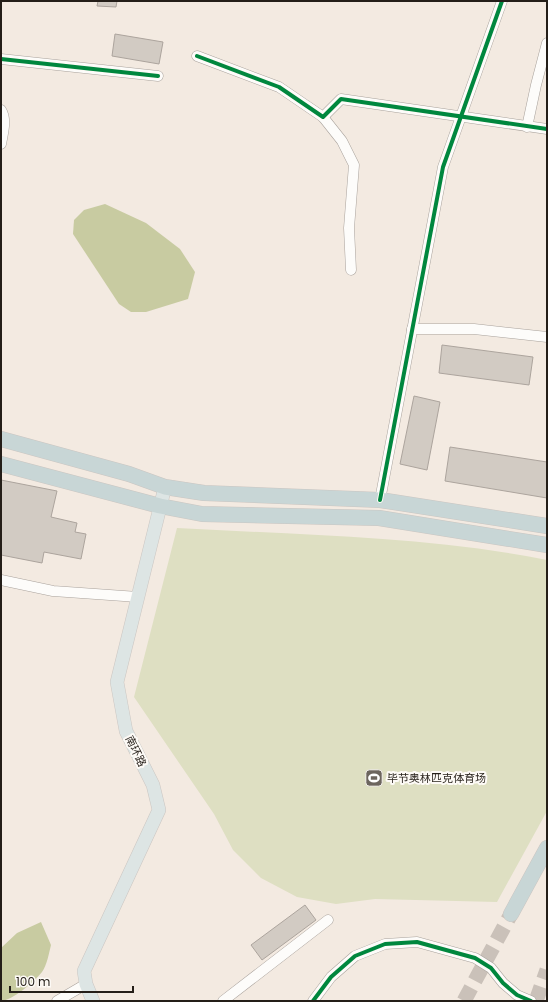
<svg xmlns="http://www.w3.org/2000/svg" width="548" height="1002" viewBox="0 0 548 1002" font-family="Poppins,'Noto Sans SC',sans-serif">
<rect width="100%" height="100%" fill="#f3eae1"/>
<path fill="#dedfc2" d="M177 528C300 535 426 536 547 560V811L497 902 375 899 336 904 297 897 261 878 233 850 214 814 134 697Z"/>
<g fill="#c8cba1">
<path d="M105 204 146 223 180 249 195 272 188 299 146 312H131L119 304 73 234 74 220 84 210Z"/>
<path d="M41 922 51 945C49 953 47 965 42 972 35 981 12 1001 1 1001V948L17 933Z"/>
</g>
<g fill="#d2cbc3" stroke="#aca49d">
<path d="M98 1H117L116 7 97 6Z"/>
<path d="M115 34 163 42 159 64 112 56Z"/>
<path d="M442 345 533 357 529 385 439 373Z"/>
<path d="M414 396 440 402 427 470 400 464Z"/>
<path d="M450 447 547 462V498L445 481Z"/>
<path d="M1 480 57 491 51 517 77 523 75 532 86 534 81 559 44 552 42 563 1 555Z"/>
<path d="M305 905 316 920 262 960 251 945Z"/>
</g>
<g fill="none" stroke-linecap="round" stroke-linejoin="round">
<g stroke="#cac1b9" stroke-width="15" stroke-dasharray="15 8" stroke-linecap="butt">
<path d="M464 1001 511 914"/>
<path d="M536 1001 547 970"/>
</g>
<defs>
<g id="minor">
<path d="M197 56 279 87 323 117 341 99 547 129"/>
<path d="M1 59 158 76"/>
<path d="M1 110C7 119 3 133 1 144"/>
<path d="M323 117 342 141 354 165 349 228 351 270"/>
<path d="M527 127 536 85 547 43"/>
<path d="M412 329H474L547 337"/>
<path d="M380 500 443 167 502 1"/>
<path d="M1 580 53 591 138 597"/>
<path d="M57 1001 86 984"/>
<path d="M223 1001 328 920"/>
<path d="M313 1001 331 977 355 956 385 944 417 942 475 958 491 968 503 983 517 995 531 1001"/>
</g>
<path id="major" d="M93 1001 86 984 84 971 159 810 153 785 126 731 117 682 165 487"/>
<g id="highway">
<path d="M1 439 129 474 165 487 204 493 380 500 547 526"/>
<path d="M1 464 160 506 202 514 379 518 547 545"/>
<path d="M511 914 547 848"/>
</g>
</defs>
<use href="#minor" stroke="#a9a29c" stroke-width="11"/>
<use href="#major" stroke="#cbc6c2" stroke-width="14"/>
<use href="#highway" stroke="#cbc6c2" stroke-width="16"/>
<use href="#minor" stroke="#fdfcfa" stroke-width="10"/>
<use href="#major" stroke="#dde5e4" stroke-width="13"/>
<use href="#highway" stroke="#c8d6d6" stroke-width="15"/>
<defs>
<g id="cycleway">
<path d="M197 56 279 87 323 117 341 99 547 129"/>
<path d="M1 59 158 76"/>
<path d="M380 500 443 167 502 1"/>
<path d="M313 1001 331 977 355 956 385 944 417 942 475 958 491 968 503 983 517 995 531 1001"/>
</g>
</defs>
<use href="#cycleway" stroke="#fdfaf6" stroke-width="6"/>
<use href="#cycleway" stroke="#00873e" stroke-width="4"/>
</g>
<defs>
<symbol id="stadium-square" viewBox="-11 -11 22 22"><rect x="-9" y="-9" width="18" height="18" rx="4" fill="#6c655e" stroke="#fdfaf6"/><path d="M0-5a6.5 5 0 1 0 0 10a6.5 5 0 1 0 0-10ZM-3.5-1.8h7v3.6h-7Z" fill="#fff"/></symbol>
</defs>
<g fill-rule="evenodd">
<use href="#stadium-square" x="364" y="768" width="20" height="20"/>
</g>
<g text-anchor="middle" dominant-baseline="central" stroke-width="4" stroke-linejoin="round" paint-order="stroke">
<g font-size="11" fill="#241e18" stroke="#fdfaf6">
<text transform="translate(136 751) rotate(64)">南环路</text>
</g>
<g font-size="11" fill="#241e18" stroke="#fdfaf6" text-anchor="start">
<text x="387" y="778">毕节奥林匹克体育场</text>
</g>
</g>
<rect width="548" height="1002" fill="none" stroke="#241e18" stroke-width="4"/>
<path d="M10 986v6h123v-6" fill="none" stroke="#241e18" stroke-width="2"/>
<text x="16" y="986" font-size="12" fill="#241e18" stroke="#fdfaf6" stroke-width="3" paint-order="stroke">100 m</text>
</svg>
